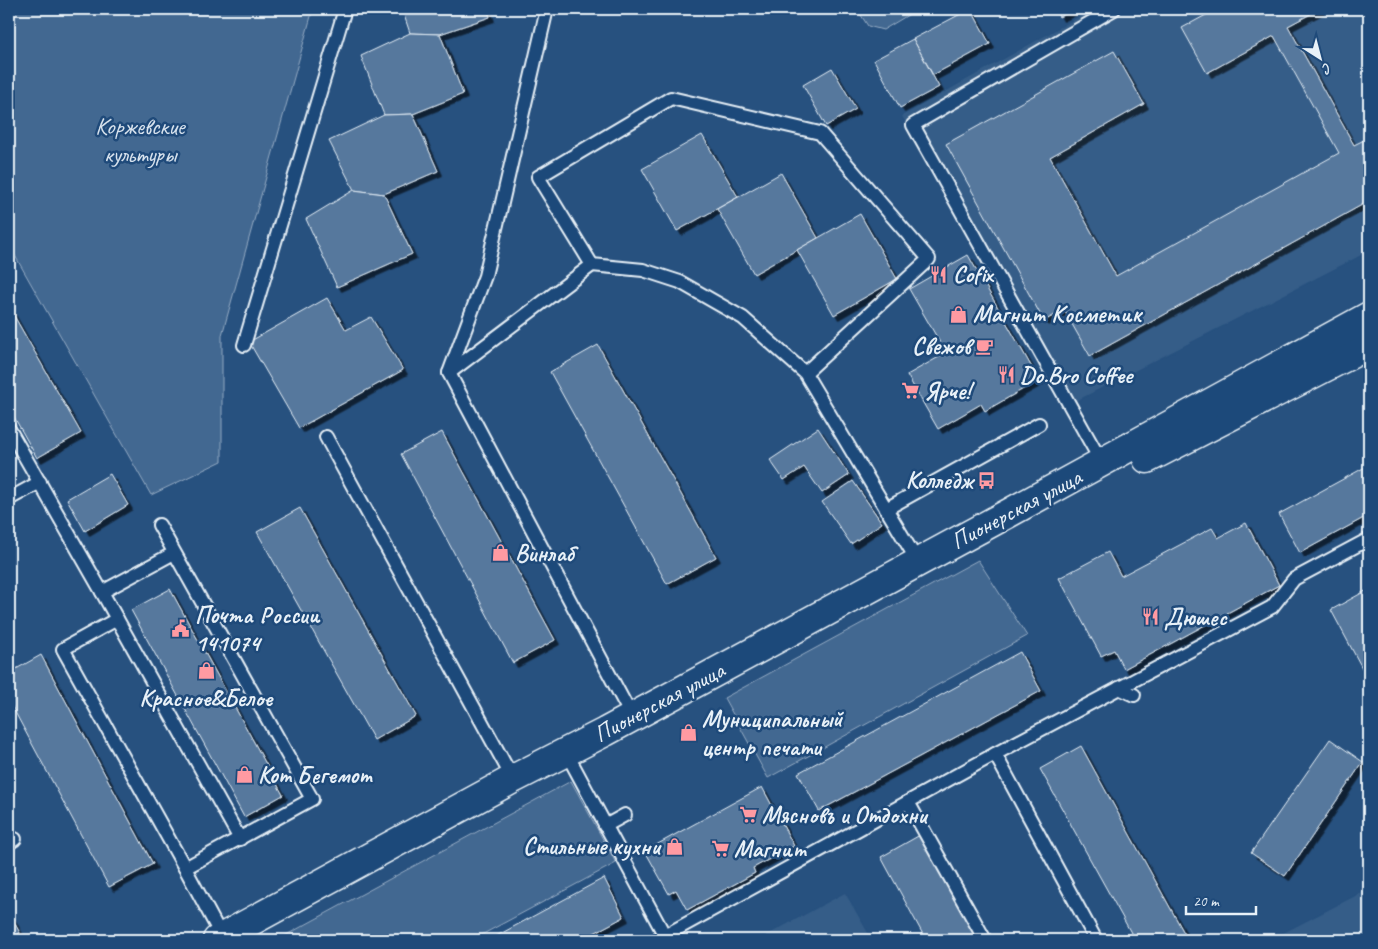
<svg xmlns="http://www.w3.org/2000/svg" width="1378" height="949" viewBox="0 0 1378 949" font-family="Caveat,sans-serif">
<defs>
<filter id="shadow"><feDropShadow dx="4.5" dy="4.5" stdDeviation="0" flood-color="#0009"/></filter>
</defs>
<rect width="100%" height="100%" fill="#27517f"/>
<filter id="ink" filterUnits="userSpaceOnUse"><feTurbulence type="fractalNoise" baseFrequency=".02" numOctaves="2"/><feDisplacementMap in="SourceGraphic" scale="10" xChannelSelector="R" yChannelSelector="G"/><feConvolveMatrix kernelMatrix="1 2 1 2 8 2 1 2 1" color-interpolation-filters="sRGB"/></filter>
<g filter="url(#ink)">
<g fill="#355d88">
<path d="M1093 9H1369V251L1062 408 902 116Z"/>
<path d="M1369 889V940H1270Z"/>
<path d="M845 893 872 940H758Z"/>
</g>
<g fill="#436891" stroke="#96acc4">
<path d="M9 9H313L222 335V461L151 495 9 245Z"/>
<path d="M857 9H918L883 30 868 26Z"/>
<path d="M978 560 1027 636 768 778 724 698Z"/>
<path d="M571 781 616 863 472 940H277Z"/>
</g>
<g fill="#57789d" stroke="#e8f1f8" filter="url(#shadow)">
<path d="M402 9H487L490 17 440 34 410 33Z"/>
<path d="M970 9H971L990 44 933 75 913 39Z"/>
<path d="M1055 9H1075L1059 17Z"/>
<path d="M1217 9H1320L1288 26 1354 145 1364 140 1369 149V201L1090 356 1064 310 1044 321 946 144 1114 51 1144 104 1050 157 1116 276 1339 153 1274 36 1207 73 1182 28Z"/>
<path d="M410 33 440 34 463 94 413 114 384 115 361 56Z"/>
<path d="M913 39 939 87 900 108 874 60Z"/>
<path d="M832 68 856 109 826 126 803 85Z"/>
<path d="M413 114 438 171 384 194 354 190 329 141 384 115Z"/>
<path d="M702 135 738 197 677 231 642 169Z"/>
<path d="M781 173 818 238 754 274 717 209Z"/>
<path d="M354 190 384 194 412 254 337 287 306 219Z"/>
<path d="M860 214 897 279 834 315 797 250Z"/>
<path d="M968 255 1039 380 985 411 981 404 938 429 907 375 946 353 909 289Z"/>
<path d="M327 298 346 330 371 317 403 370 299 428 249 342Z"/>
<path d="M9 307 81 433 37 458 9 408Z"/>
<path d="M598 345 716 557 667 584 550 372Z"/>
<path d="M818 428 849 475 822 493 804 467 784 480 770 460Z"/>
<path d="M442 432 555 640 513 663 401 454Z"/>
<path d="M1369 465V515L1300 553 1279 514Z"/>
<path d="M110 474 128 505 85 531 67 499Z"/>
<path d="M853 481 882 523 851 544 822 502Z"/>
<path d="M300 508 416 716 374 740 257 532Z"/>
<path d="M1246 523 1279 585 1124 669 1114 650 1101 656 1059 578 1108 552 1121 576 1212 528 1218 538Z"/>
<path d="M170 589 283 795 244 817 131 610Z"/>
<path d="M1369 589V681L1331 610Z"/>
<path d="M1020 652 1041 691 819 811 798 773Z"/>
<path d="M41 655 153 864 109 887 9 701V673Z"/>
<path d="M1330 739 1363 762 1285 876 1251 853Z"/>
<path d="M1081 746 1188 940H1135L1040 769Z"/>
<path d="M762 787 794 846 753 868 755 873 687 910 676 890 669 894 645 851Z"/>
<path d="M920 835 979 940H926L881 857Z"/>
<path d="M604 878 624 917 581 940H489Z"/>
<path d="M9 913 20 933 9 939Z"/>
</g>
<g fill="none" stroke-linecap="round" stroke-linejoin="round">
<defs>
<g id="service">
<path d="M547 9 485 276 449 373 632 717"/>
<path d="M244 345 345 9"/>
<path d="M449 373 592 265"/>
<path d="M805 373 929 259 820 133 671 98 538 177 592 265 643 270 680 282 743 318 805 373 918 562"/>
<path d="M9 429 102 592"/>
<path d="M326 437 513 779"/>
<path d="M1102 463 913 125 1114 9"/>
<path d="M9 499 40 482"/>
<path d="M886 509 1039 424"/>
<path d="M159 525 312 799 185 868 222 937"/>
<path d="M174 553 102 592 117 619 63 649 185 868"/>
<path d="M117 619 240 839"/>
<path d="M1119 688 1134 695"/>
<path d="M566 752 665 936"/>
<path d="M995 754 1096 940"/>
<path d="M908 802 985 940"/>
<path d="M605 826 625 815"/>
<path d="M9 843 15 839"/>
<path d="M657 940 995 754 1272 607 1294 579 1369 539"/>
</g>
<g id="secondary">
<path d="M1147 459 1369 345"/>
<path d="M217 940 513 779 605 732 1009 513 1369 316"/>
</g>
</defs>
<use href="#service" stroke="#e8f1f8" stroke-width="16"/>
<use href="#secondary" stroke="#e8f1f8" stroke-width="31"/>
<use href="#service" stroke="#1f4a7a" stroke-width="12"/>
<use href="#secondary" stroke="#1f4a7a" stroke-width="28"/>
</g>
</g>
<defs>
<symbol id="restaurant-bare" viewBox="-9 -9 18 18"><path d="M-5-6h1v4h1v-4h1v4h1v-4h1v5L-1.5 .5V6h-2V.5L-5-1ZM5-6V6H3V1.5H1.5Q1.5-4 5-6Z" fill="#ff9aa2" stroke="#1f4a7a" stroke-width="2.5" paint-order="stroke"/></symbol>
<symbol id="shop-bare" viewBox="-9 -9 18 18"><path d="M-5-2.5h2.3a2.7 3.5 0 0 1 5.4 0H5L5.5 6h-11ZM-1.5-2.5h3a1.5 2.3 0 0 0-3 0Z" fill="#ff9aa2" stroke="#1f4a7a" stroke-width="2.5" paint-order="stroke"/></symbol>
<symbol id="cafe-bare" viewBox="-9 -9 18 18"><path d="M-5.5-4.5H6V0H3Q3 3.5 0 3.5H-2.5Q-5.5 3.5-5.5 0ZM3-3.2v2h1.7v-2ZM-6 4.5H4V6H-6Z" fill="#ff9aa2" stroke="#1f4a7a" stroke-width="2.5" paint-order="stroke"/></symbol>
<symbol id="supermarket-bare" viewBox="-9 -9 18 18"><path d="M-6-5.5h2.5l.6 2H6L4.5 2H-2.5L-4.4-4H-6ZM-1.5 3.2a1.3 1.3 0 1 0 .1 0ZM3 3.2a1.3 1.3 0 1 0 .1 0Z" fill="#ff9aa2" stroke="#1f4a7a" stroke-width="2.5" paint-order="stroke"/></symbol>
<symbol id="bus-bare" viewBox="-9 -9 18 18"><path d="M-5-6H5V4H4V6H2V4H-2V6H-4V4H-5ZM-3.5-4V0h7V-4ZM-3.5 1.2v1.5H-2V1.2ZM2 1.2v1.5H3.5V1.2Z" fill="#ff9aa2" stroke="#1f4a7a" stroke-width="2.5" paint-order="stroke"/></symbol>
<symbol id="civic-bare" viewBox="-9 -9 18 18"><path d="M-.6-6.5H3V-4.5H.6V-3L4-1V1h2V6H-6V1h2V-1L-.6-3ZM-1.2 2.5V6h2.4V2.5Z" fill="#ff9aa2" stroke="#1f4a7a" stroke-width="2.5" paint-order="stroke"/></symbol>
</defs>
<g fill-rule="evenodd">
<use href="#restaurant-bare" x="926" y="262" width="25" height="25"/>
<use href="#shop-bare" x="946" y="302" width="25" height="25"/>
<use href="#cafe-bare" x="972" y="334" width="25" height="25"/>
<use href="#restaurant-bare" x="994" y="362" width="25" height="25"/>
<use href="#supermarket-bare" x="898" y="378" width="25" height="25"/>
<use href="#bus-bare" x="974" y="468" width="25" height="25"/>
<use href="#shop-bare" x="488" y="540" width="25" height="25"/>
<use href="#restaurant-bare" x="1138" y="604" width="25" height="25"/>
<use href="#civic-bare" x="168" y="616" width="25" height="25"/>
<use href="#shop-bare" x="194" y="658" width="25" height="25"/>
<use href="#shop-bare" x="676" y="720" width="25" height="25"/>
<use href="#shop-bare" x="232" y="762" width="25" height="25"/>
<use href="#supermarket-bare" x="736" y="802" width="25" height="25"/>
<use href="#shop-bare" x="662" y="834" width="25" height="25"/>
<use href="#supermarket-bare" x="708" y="836" width="25" height="25"/>
</g>
<g text-anchor="middle" dominant-baseline="central" stroke-width="5" stroke-linejoin="round" paint-order="stroke">
<g font-size="24" fill="#d8e3ee" stroke="#1f4a7a">
<text x="140" y="126">Коржевские<tspan x="140" dy="28">культуры</tspan></text>
</g>
<g font-size="24" font-weight="bold" fill="#e8f1f8" stroke="#1f4a7a" text-anchor="start">
<text x="953" y="274">Cofix</text>
<text x="973" y="314">Магнит Косметик</text>
<text x="971" y="346" text-anchor="end">Свежов</text>
<text x="1020" y="375">Do.Bro Coffee</text>
<text x="924" y="391">Ярче!</text>
<text x="973" y="480" text-anchor="end">Колледж</text>
<text x="515" y="553">Винлаб</text>
<text x="195" y="615">Почта России<tspan x="195" dy="28">141074</tspan></text>
<text x="1164" y="617">Дюшес</text>
<text x="206" y="698" text-anchor="middle">Красное&amp;Белое</text>
<text x="702" y="719">Муниципальный<tspan x="702" dy="28">центр печати</tspan></text>
<text x="258" y="775">Кот Бегемот</text>
<text x="762" y="815">Мясновъ и Отдохни</text>
<text x="660" y="846" text-anchor="end">Стильные кухни</text>
<text x="734" y="849">Магнит</text>
</g>
<g font-size="24" fill="#e8f1f8" stroke="#1f4a7a">
<text transform="translate(1016 509) rotate(-28)">Пионерская улица</text>
<text transform="translate(659 702) rotate(-28)">Пионерская улица</text>
</g>
</g>
<rect width="1378" height="949" fill="none" stroke="#1f4a7a" stroke-width="30"/>
<rect x="15" y="15" width="1348" height="919" fill="none" stroke="#e8f1f8" stroke-width="2" filter="url(#ink)"/>
<g transform="translate(1320 58) rotate(144)" stroke="#1f4a7a" stroke-width="4" paint-order="stroke">
<path d="M0-4L9 19L0 12L-9 19Z" fill="#e8f1f8"/>
<text y="-8" font-size="14" font-weight="bold" text-anchor="middle" fill="#e8f1f8">С</text>
</g>
<path d="M1186 906v8h70v-8" fill="none" stroke="#e8f1f8" stroke-width="2.5"/>
<text x="1193" y="906" font-size="15" fill="#e8f1f8" stroke="#1f4a7a" stroke-width="4" paint-order="stroke">20 m</text>
</svg>
